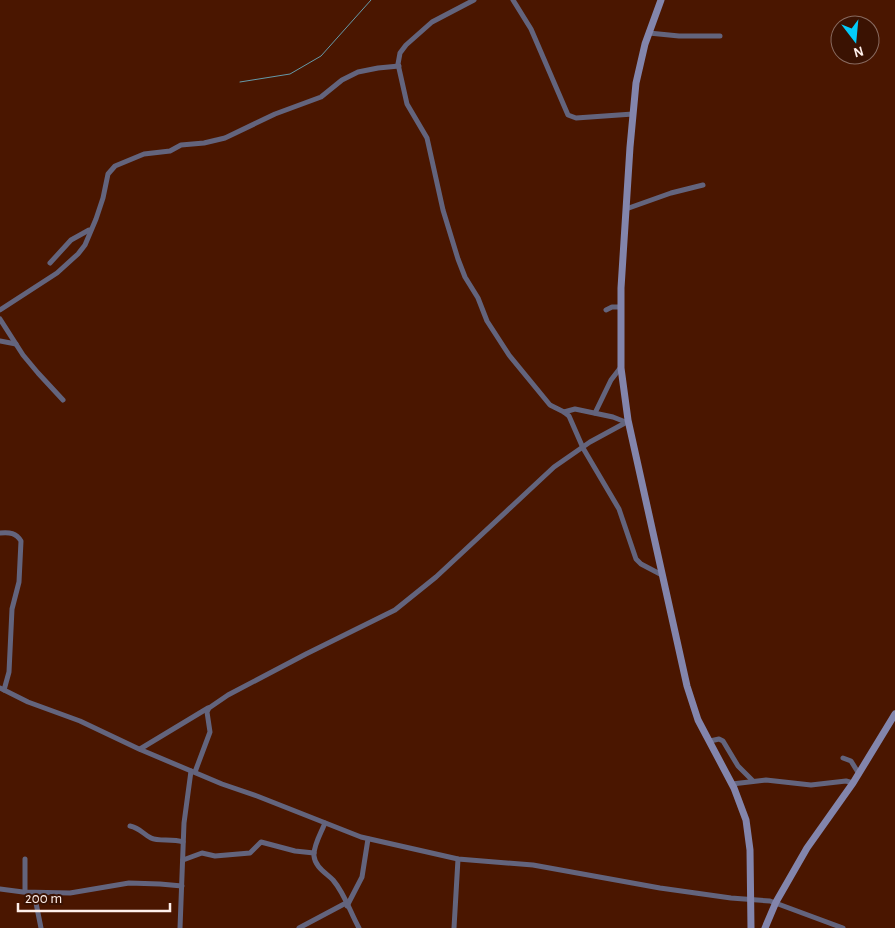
<svg xmlns="http://www.w3.org/2000/svg" width="895" height="928" viewBox="0 0 895 928" font-family="'Alegreya Sans',sans-serif">
<rect width="100%" height="100%" fill="#4a1600"/>
<g fill="none" stroke-linecap="round" stroke-linejoin="round">
<path stroke="#659aa9" stroke-width="1" d="M240 82 290 74 321 56 371 0"/>
<g stroke="#63647d" stroke-width="5">
<path d="M474 0 432 22 406 45 400 53 398 64 407 104 427 138 443 210 458 259 465 277 478 298 487 321 509 355 550 405 564 412 569 416 583 448 619 509 636 559 641 564 662 575"/>
<path d="M513 0 531 29 568 115 576 118 633 114"/>
<path d="M649 33 679 36H720"/>
<path d="M626 209 671 193 703 185"/>
<path d="M50 263 71 240 89 230"/>
<path d="M0 310 57 273 78 254 85 245 96 219 103 198 108 174 115 166 144 154 170 151 181 145 204 143 225 138 275 114 321 97 342 80 358 72 378 68 399 66"/>
<path d="M606 310 612 307H621"/>
<path d="M0 319 23 355 38 373 63 400"/>
<path d="M0 341 16 344"/>
<path d="M564 412 575 409 613 417 628 423"/>
<path d="M595 413 611 380 621 367"/>
<path d="M0 533C10 532 16 533 21 541L19 582 12 609 9 672 4 690"/>
<path d="M0 688 28 702 80 721 139 749 222 784 257 796 361 837 458 859 533 865 660 888 731 898 770 901 843 928"/>
<path d="M710 741 719 739 723 741 738 766 753 781"/>
<path d="M140 749 208 708"/>
<path d="M843 758 851 761 859 774"/>
<path d="M195 772 210 732 207 712 209 708 228 695 306 654 395 610 436 577 554 467 590 442 625 423"/>
<path d="M732 784 766 780 811 785 846 781 853 783"/>
<path d="M325 823C321 833 313 846 314 856 315 867 326 873 333 880 345 894 350 912 359 928"/>
<path d="M130 826C140 828 143 834 151 838 159 842 172 838 183 842"/>
<path d="M183 860 202 853 215 856 250 853 261 842 295 851 314 853"/>
<path d="M0 889 23 892 70 893 129 883 160 884 182 886"/>
<path d="M25 892V859"/>
<path d="M34 893 41 928"/>
<path d="M347 906 362 877 368 839"/>
<path d="M180 928 184 823 191 771"/>
<path d="M299 928 346 903"/>
<path d="M454 928 458 859"/>
</g>
<g stroke="#8385ac" stroke-width="7">
<path d="M661 0 645 44 636 83 630 147 621 288V368L628 420 687 686 698 720 734 788 746 820 750 850 751 928"/>
<path d="M765 928 776 902 807 848 853 783 895 714"/>
</g>
</g>
<g transform="translate(855 40) rotate(164)"><circle r="24" fill="#3a1202" stroke="#886a5f"/>
<path d="M0-4L9 19L0 12L-9 19Z" fill="#04cbf9"/>
<text y="-8" font-size="14" font-weight="bold" text-anchor="middle" fill="#feefea">N</text>
</g>
<path d="M18 903v8h152v-8" fill="none" stroke="#feefea" stroke-width="2.5"/>
<text x="25" y="903" font-size="15" fill="#feefea" stroke="#3a1202" stroke-width="4" paint-order="stroke">200 m</text>
</svg>
